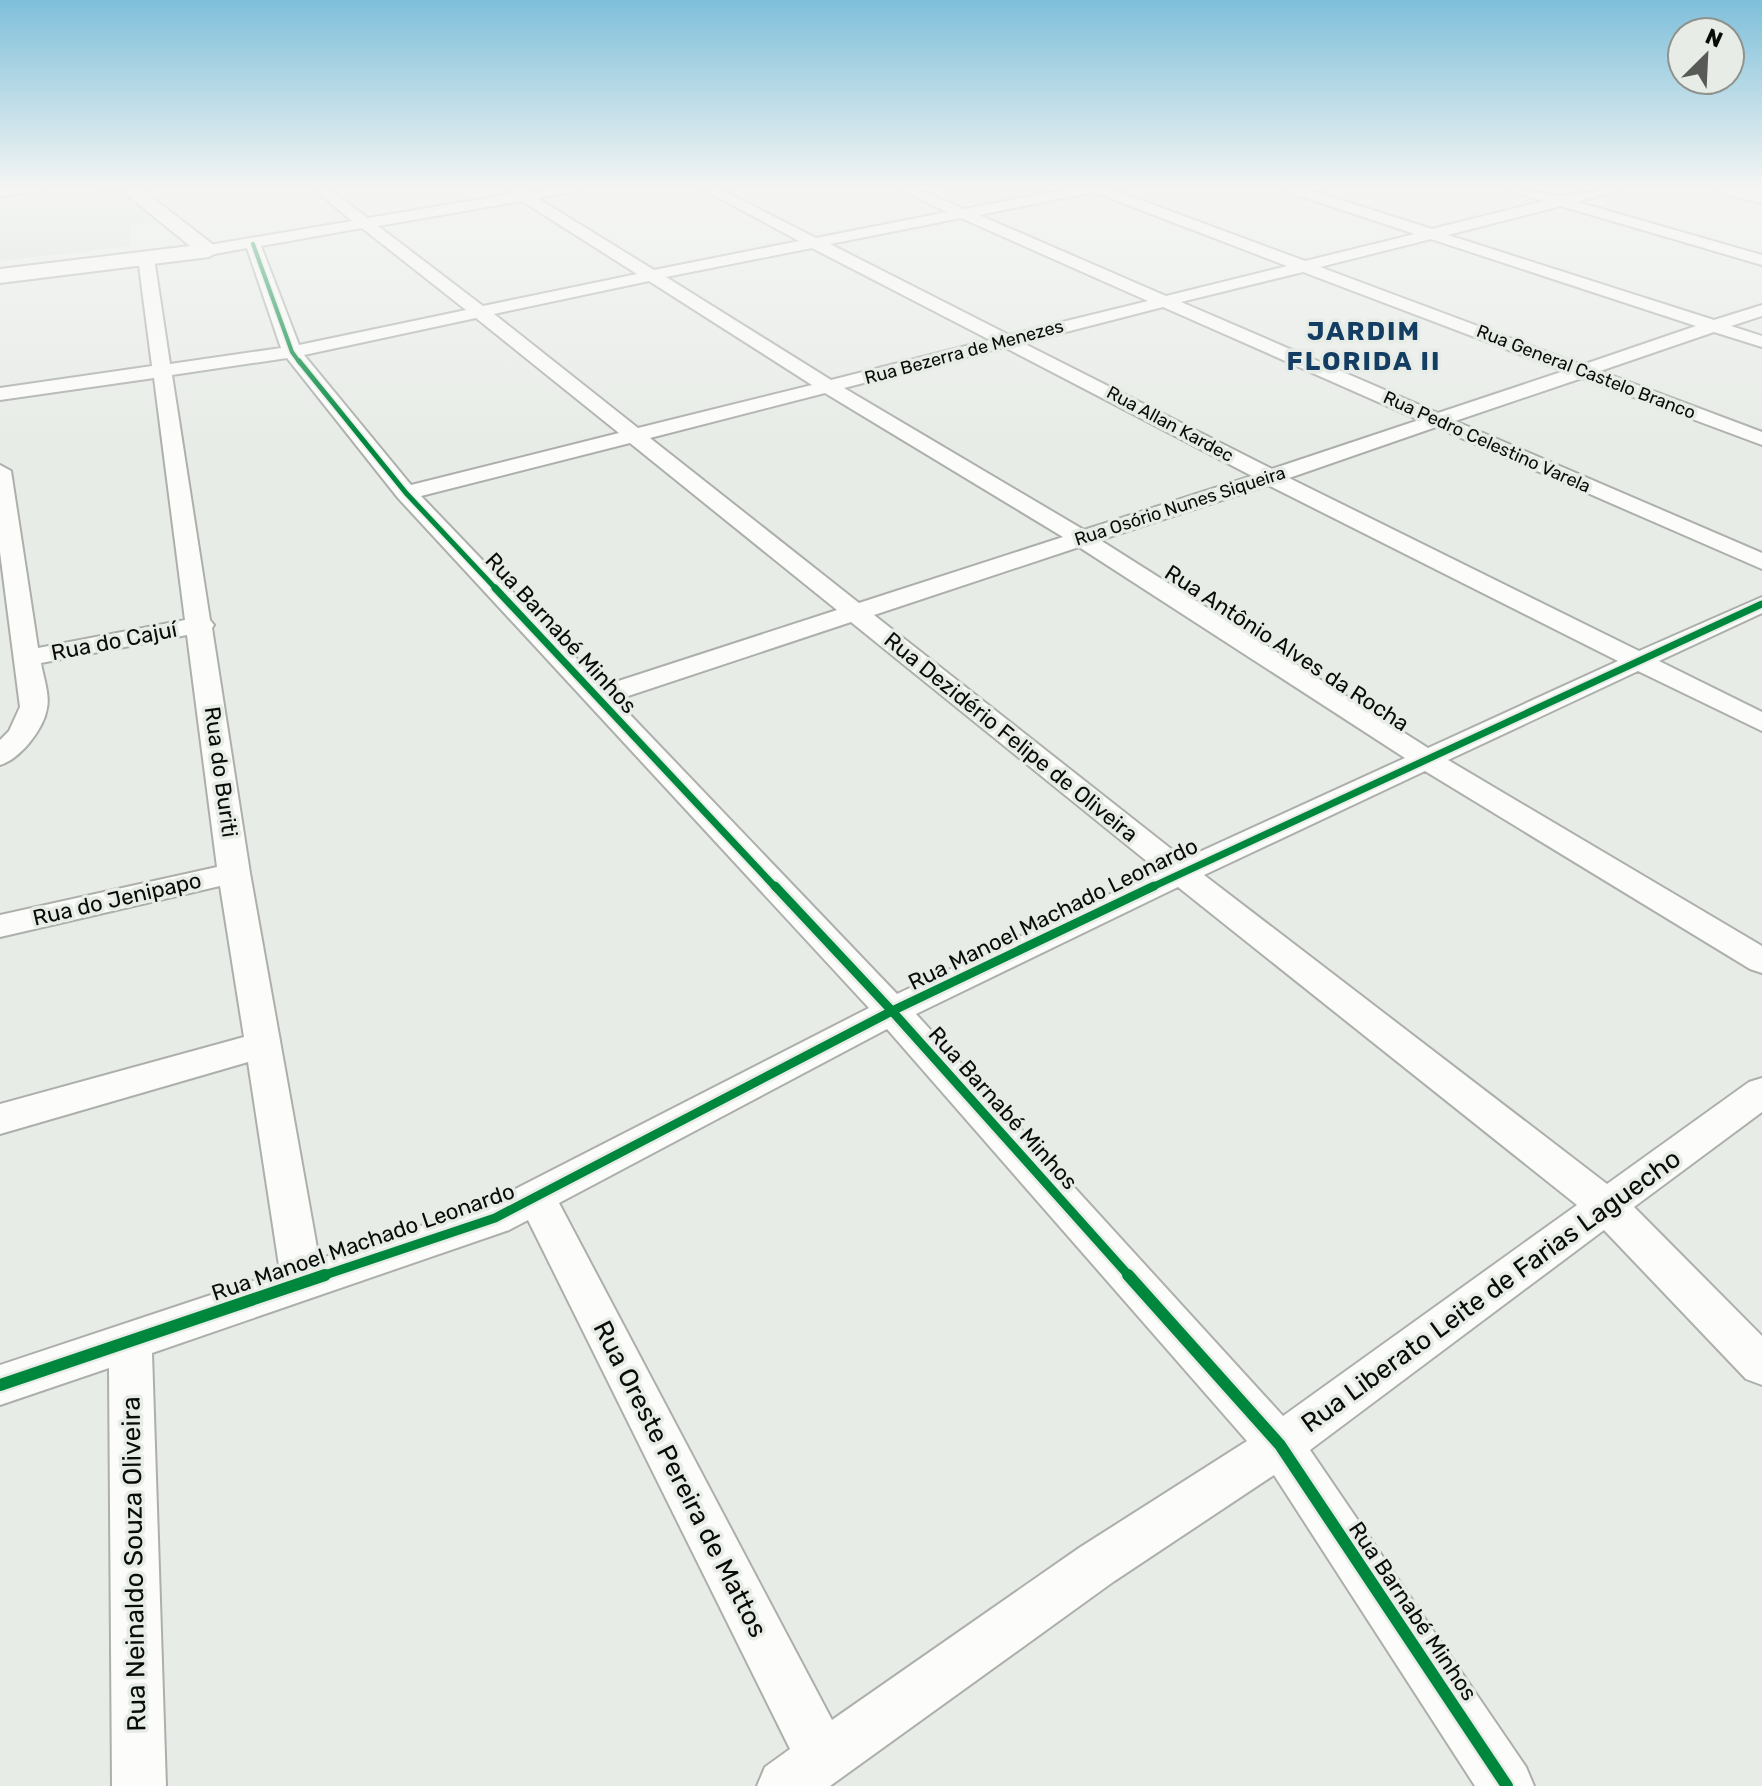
<svg xmlns="http://www.w3.org/2000/svg" width="1762" height="1786" viewBox="0 0 1762 1786" font-family="Rubik,sans-serif">
<rect width="100%" height="100%" fill="#e8ece7"/>
<g fill="#d8e0d7">
<path d="M117 188 162 221 130 226 131 246 0 261V200Z"/>
<path d="M940 188H1067L982 205Z"/>
</g>
<g fill="none" stroke-linecap="round" stroke-linejoin="round">
<defs>
<g id="street">
<path d="M0 188H45L38 192 0 196Z"/>
<path d="M312 188H327L368 218 511 194 504 188H520L526 191 579 188 577 191 537 198 654 270 799 241 701 188H718L816 238 947 212 897 188H915L964 209 1074 188H1108L1305 261 1415 234 1285 191 1283 188H1303L1432 229 1544 201 1510 191 1508 188C1526 188 1552 198 1564 196 1584 194 1601 188 1621 188L1619 191 1577 202 1762 255V265L1561 206 1448 235 1714 320 1762 305V316L1731 326 1762 336V347L1714 332 1600 371 1762 432V445L1582 378 1455 421 1762 553V569L1436 427 1289 478 1639 651 1762 597V613L1659 661 1762 712V731L1638 671 1448 760 1762 946V973L1750 969 1425 771 1204 875 1607 1184 1749 1082 1762 1078V1112L1634 1207 1762 1336V1385L1746 1379 1604 1230 1310 1450 1526 1767 1534 1786H1475L1274 1475 1113 1582 830 1786H757L765 1767 790 1749 528 1220 509 1230 152 1353 166 1786H112L109 1368 0 1405V1365L280 1272 248 1062 0 1134V1104L244 1037 220 886 0 937V915L217 867 187 635 41 663C43 676 50 695 47 708 44 729 20 759 0 765V740L9 731 20 707 0 552V465L11 471 38 648 185 620 154 378 0 400V388L152 366 138 258 146 253 154 258 170 364 281 348 247 248 209 255 201 250 209 245 352 221ZM1094 192 1287 266 1166 296 979 215ZM522 201 637 274 483 306 378 226ZM961 218 1148 301 1009 335 830 244ZM362 228 466 310 299 345 261 246ZM1431 239 1696 326 1582 365 1320 267ZM812 248 990 340 831 380 666 277ZM1303 272 1564 371 1438 413 1181 302ZM649 281 812 385 638 428 494 314ZM1163 307 1419 420 1272 469 1023 343ZM476 318 619 433 411 485 304 355ZM1004 347 1252 476 1084 530 844 388ZM287 358 398 498 869 1008 482 1206 319 1259 250 873 212 628 214 625 210 620 172 375ZM825 393 1063 537 859 603 650 438ZM630 443 837 610 603 686 421 496ZM1268 485 1618 661 1428 748 1100 540ZM1079 547 1405 758 1184 859 874 615ZM851 622 1159 871 897 994 616 700ZM1178 887 1577 1205 1283 1416 916 1014ZM887 1029 1247 1441 1079 1548 832 1720 559 1203Z"/>
</g>
<g id="secondary">
<path d="M119 188H140L220 250 209 257 0 283V269L190 246Z"/>
<path d="M1715 188H1747L1762 191V203L1718 192Z"/>
</g>
</defs>
<use href="#street" stroke="#acafac" stroke-width="4"/>
<use href="#secondary" stroke="#acafac" stroke-width="4"/>
<use href="#street" fill="#fcfcfb" fill-rule="evenodd"/>
<use href="#secondary" fill="#fcfcfb" fill-rule="evenodd"/>
<defs>
<path id="cycleway-far4" d="M253 244 292 352 300 363"/>
<path id="cycleway-far3" d="M299 361 406 493 497 590"/>
<g id="cycleway-far2">
<path d="M495 588 776 888"/>
<path d="M1150 888 1762 604"/>
</g>
<g id="cycleway-far1">
<path d="M775 886 892 1011 1130 1277"/>
<path d="M319 1277 495 1218 892 1011 1154 886"/>
</g>
<g id="cycleway">
<path d="M1128 1275 1280 1445 1507 1786"/>
<path d="M0 1385 325 1275"/>
</g>
</defs>
<use href="#cycleway-far4" stroke="#e7ede6" stroke-width="7"/>
<use href="#cycleway-far3" stroke="#e7ede6" stroke-width="8"/>
<use href="#cycleway-far2" stroke="#e7ede6" stroke-width="11"/>
<use href="#cycleway-far1" stroke="#e7ede6" stroke-width="14"/>
<use href="#cycleway" stroke="#e7ede6" stroke-width="17"/>
<use href="#cycleway-far4" stroke="#00873e" stroke-width="4"/>
<use href="#cycleway-far3" stroke="#00873e" stroke-width="5"/>
<use href="#cycleway-far2" stroke="#00873e" stroke-width="7"/>
<use href="#cycleway-far1" stroke="#00873e" stroke-width="9"/>
<use href="#cycleway" stroke="#00873e" stroke-width="12"/>
</g>
<linearGradient id="sky" x2="0" y2="1"><stop stop-color="#7fbfda"/><stop offset="0.43" stop-color="#f5f6f4"/><stop offset="1" stop-color="#f5f6f4" stop-opacity="0"/></linearGradient>
<rect width="1762" height="438" fill="url(#sky)"/>
<g text-anchor="middle" dominant-baseline="central" stroke-width="7" stroke-linejoin="round" paint-order="stroke">
<g font-size="18" fill="#0a0c0a" stroke="#e7ede6">
<text transform="translate(964 352) rotate(-15)">Rua Bezerra de Menezes</text>
<text transform="translate(1586 372) rotate(21)">Rua General Castelo Branco</text>
<text transform="translate(1170 424) rotate(28)">Rua Allan Kardec</text>
<text transform="translate(1487 442) rotate(24)">Rua Pedro Celestino Varela</text>
<text transform="translate(1180 506) rotate(-18)">Rua Osório Nunes Siqueira</text>
</g>
<g font-size="22" fill="#0a0c0a" stroke="#e7ede6">
<text transform="translate(561 633) rotate(47)">Rua Barnabé Minhos</text>
<text transform="translate(114 641) rotate(-11)">Rua do Cajuí</text>
<text transform="translate(1287 648) rotate(33)">Rua Antônio Alves da Rocha</text>
<text transform="translate(1011 737) rotate(39)">Rua Dezidério Felipe de Oliveira</text>
<text transform="translate(221 772) rotate(82)">Rua do Buriti</text>
<text transform="translate(117 899) rotate(-13)">Rua do Jenipapo</text>
<text transform="translate(1053 914) rotate(-26)">Rua Manoel Machado Leonardo</text>
<text transform="translate(1003 1108) rotate(48)">Rua Barnabé Minhos</text>
<text transform="translate(363 1242) rotate(-19)">Rua Manoel Machado Leonardo</text>
<text transform="translate(1413 1611) rotate(56)">Rua Barnabé Minhos</text>
</g>
<g font-size="26" font-weight="bold" letter-spacing="2" fill="#133d63" stroke="#e7ede6">
<text x="1364" y="331">JARDIM<tspan x="1364" dy="30">FLORIDA II</tspan></text>
</g>
<g font-size="26" fill="#0a0c0a" stroke="#e7ede6">
<text transform="translate(1491 1291) rotate(-36)">Rua Liberato Leite de Farias Laguecho</text>
<text transform="translate(680 1479) rotate(63)">Rua Oreste Pereira de Mattos</text>
<text transform="translate(134 1564) rotate(-91)">Rua Neinaldo Souza Oliveira</text>
</g>
</g>
<g transform="translate(1706 56) rotate(24)"><circle r="38" fill="#e7ede6" stroke="#8f938e" stroke-width="2"/>
<path d="M0-6L14 30L0 20L-14 30Z" fill="#585a57"/>
<text y="-12" font-size="22" font-weight="bold" text-anchor="middle" fill="#0a0c0a">N</text>
</g>
</svg>
